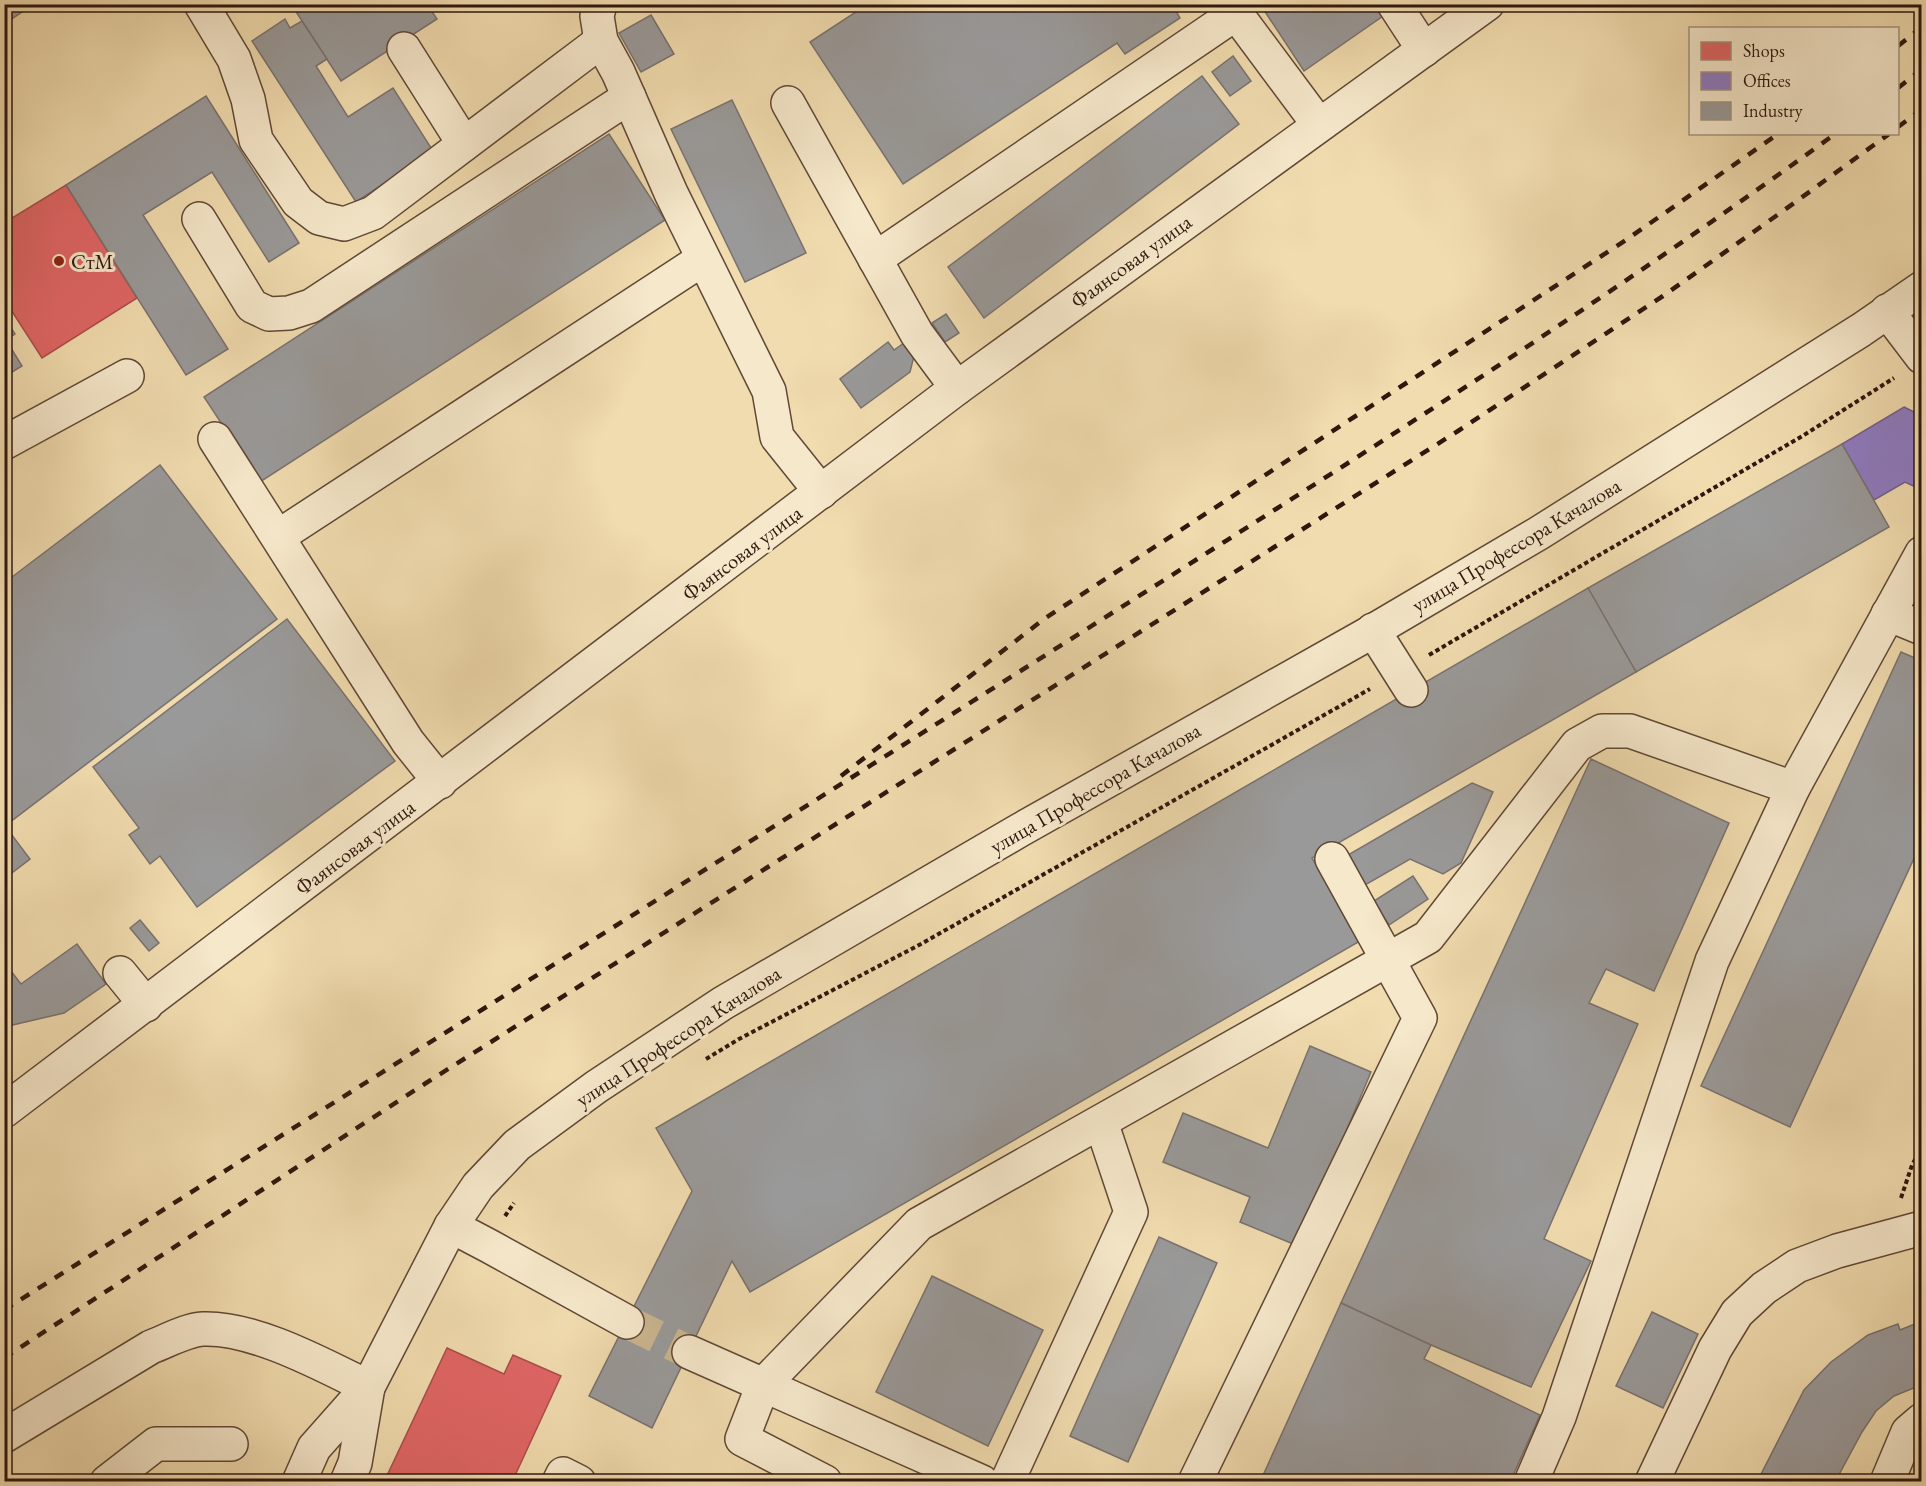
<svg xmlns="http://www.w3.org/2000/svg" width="1926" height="1486" viewBox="0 0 1926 1486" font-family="'EB Garamond',serif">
<rect width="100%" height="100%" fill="#f1dcaf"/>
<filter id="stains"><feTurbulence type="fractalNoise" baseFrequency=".00333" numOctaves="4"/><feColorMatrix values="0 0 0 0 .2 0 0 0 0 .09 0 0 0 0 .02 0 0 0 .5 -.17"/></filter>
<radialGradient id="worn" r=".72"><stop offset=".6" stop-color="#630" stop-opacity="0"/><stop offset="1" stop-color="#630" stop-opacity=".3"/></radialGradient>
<g fill="#e06666" stroke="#ab4e4c" stroke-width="1.5">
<path d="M66 185 137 298 42 358 4 299V223Z"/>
<path d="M447 1348 504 1374 513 1355 561 1376 512 1482H384Z"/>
</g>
<path fill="#8e7cc3" stroke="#725e8d" stroke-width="1.5" d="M1904 407 1922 416V490L1905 482 1874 500 1842 444Z"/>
<g fill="#999" stroke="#79726f" stroke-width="1.5">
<path d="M4 4H34L4 24Z"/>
<path d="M291 4H427L437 19 341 81Z"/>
<path d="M868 4H1175L1173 6 1180 18 1125 54 1117 43 903 184 810 42Z"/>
<path d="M1260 4H1375L1383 16 1304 71Z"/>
<path d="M651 15 674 54 641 72 619 33Z"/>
<path d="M285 19 290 28 302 21 327 59 316 66 348 117 393 88 433 151 356 202 252 41Z"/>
<path d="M1233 56 1251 81 1230 96 1212 72Z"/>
<path d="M1202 76 1239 124 984 318 948 267Z"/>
<path d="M206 96 299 243 269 262 212 172 143 215 228 349 186 375 66 185Z"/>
<path d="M732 100 806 253 745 282 671 129Z"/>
<path d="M609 134 665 220 260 482 204 397Z"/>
<path d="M946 314 959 333 945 342 932 323Z"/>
<path d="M4 317 15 334 6 340 22 366 4 377Z"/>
<path d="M888 342 894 350 904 343 914 356 910 372 861 408 840 379Z"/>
<path d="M1842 444 1889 527 1636 672 1588 588Z"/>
<path d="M160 465 277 619 5 826 30 859 4 879V583Z"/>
<path d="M1588 588 1636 672 1312 858 1360 941 750 1292 732 1261 652 1428 589 1396 692 1191 656 1128Z"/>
<path d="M287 619 395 761 197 907 160 856 150 864 129 835 139 828 93 767Z"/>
<path d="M1901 652 1922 661V841L1790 1127 1701 1086Z"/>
<path d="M1591 759 1729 823 1654 991 1606 969 1589 1003 1638 1024 1544 1239 1591 1261 1531 1387 1431 1345 1341 1303Z"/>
<path d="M1472 783 1493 792 1461 863 1443 874 1410 859 1365 885 1348 855Z"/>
<path d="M1413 876 1428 899 1389 925 1374 901Z"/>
<path d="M140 920 159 943 149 951 130 928Z"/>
<path d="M77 944 106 984 64 1013 4 1027V962L21 984Z"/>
<path d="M1310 1046 1371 1072 1298 1246 1240 1222 1250 1197 1163 1162 1183 1113 1268 1148Z"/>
<path d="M1159 1237 1217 1263 1128 1462 1070 1436Z"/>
<path d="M932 1276 1043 1330 988 1446 876 1392Z"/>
<path d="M1341 1303 1431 1345 1424 1359 1540 1415 1510 1482H1260Z"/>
<path d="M1652 1312 1698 1334 1663 1408 1616 1386Z"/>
<path d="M1922 1321V1379L1919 1380 1921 1385 1894 1396 1876 1411 1862 1432 1835 1482H1757L1804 1390 1831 1362 1868 1335 1898 1324 1900 1330Z"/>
</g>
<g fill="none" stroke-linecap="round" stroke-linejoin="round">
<path stroke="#cab58f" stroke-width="33" stroke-dasharray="33 16" stroke-linecap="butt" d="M627 1322 689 1352"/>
<defs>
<g id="minor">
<path d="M201 4 234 59 248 99 256 140 298 202 319 218 344 224 373 213 601 41"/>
<path d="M600 4 597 16 601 41 618 72 671 193 769 391 777 437 821 492"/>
<path d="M1229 4 1319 125"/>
<path d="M1394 4 1424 50"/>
<path d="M404 49 464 144"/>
<path d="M788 103 917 334 957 388"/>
<path d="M199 219 252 306 269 314 289 313 311 306 629 97"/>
<path d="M875 259 1235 14"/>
<path d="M1887 311 1922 357"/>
<path d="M215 439 408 742 440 782"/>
<path d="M4 443 127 376"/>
<path d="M279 536 703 259"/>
<path d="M1888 614 1922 628"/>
<path d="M1373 630 1411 690"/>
<path d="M120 973 146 1005"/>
<path d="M4 1111 957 388 1487 4"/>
<path d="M451 1226 489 1246 627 1322"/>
<path d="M689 1352 982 1482"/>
<path d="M4 1436 151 1347C167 1341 186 1330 203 1329 254 1327 323 1365 368 1387"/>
<path d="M107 1482 156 1444H231"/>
<path d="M299 1482 314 1448 368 1387 451 1226 478 1186 517 1145 596 1087 723 1003 1020 830 1366 635 1539 533 1861 330 1922 288"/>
<path d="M347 1482 355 1463 368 1387"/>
<path d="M559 1482 563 1474 579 1482"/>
<path d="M825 1482 742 1439 763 1385 919 1224 1428 937 1577 745 1602 731H1630L1793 788"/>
<path d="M1007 1482 1131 1212 1101 1122"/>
<path d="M1195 1482 1420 1018 1332 859"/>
<path d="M1531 1482 1559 1417 1712 961 1793 788 1922 553"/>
<path d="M1652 1482 1715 1349 1737 1313 1764 1288 1797 1266 1837 1251 1922 1228"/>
<path d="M1887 1482 1908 1432 1922 1420"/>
</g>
</defs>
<use href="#minor" stroke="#604836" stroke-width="36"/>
<g stroke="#2f170e" stroke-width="4" stroke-dasharray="4.5 3" stroke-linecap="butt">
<path d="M1429 655 1804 435 1894 378"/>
<path d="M706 1059 739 1039 921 944 1370 689"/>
<path d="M1901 1198 1912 1165 1922 1147"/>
<path d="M505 1216 514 1203"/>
</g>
<use href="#minor" stroke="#f6e8cb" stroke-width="33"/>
<g stroke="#2f170e" stroke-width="4.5" stroke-dasharray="10 10" stroke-linecap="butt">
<path d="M1898 46 1922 27"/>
<path d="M1898 88 1922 69"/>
<path d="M1898 127 1922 109"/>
<path d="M841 776 1044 619 1626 240 1778 134"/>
<path d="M4 1310C350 1092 696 876 1041 658 1309 488 1579 320 1835 134"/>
<path d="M4 1358 426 1083 1458 431 1663 296 1783 211 1889 134"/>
</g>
</g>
<circle fill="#8f2418" stroke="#f6e8cb" stroke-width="2" cx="59" cy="261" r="6"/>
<g text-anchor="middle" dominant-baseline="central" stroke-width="6" stroke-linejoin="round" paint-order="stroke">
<g font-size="21" fill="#2f170e" stroke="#f6e8cb" text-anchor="start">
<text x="71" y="261">СтМ</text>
</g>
<g font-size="21" fill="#2f170e" stroke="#f6e8cb">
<text transform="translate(1131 261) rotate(-36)">Фаянсовая улица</text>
<text transform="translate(1516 545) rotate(-31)">улица Профессора Качалова</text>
<text transform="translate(742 553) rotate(-37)">Фаянсовая улица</text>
<text transform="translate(1095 788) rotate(-30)">улица Профессора Качалова</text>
<text transform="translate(355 847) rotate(-37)">Фаянсовая улица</text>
<text transform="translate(678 1036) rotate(-33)">улица Профессора Качалова</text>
</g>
</g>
<rect width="1926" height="1486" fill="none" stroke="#f1dcaf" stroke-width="24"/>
<rect x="6" y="6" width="1914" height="1474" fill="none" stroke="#2f170e" stroke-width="3"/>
<rect x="12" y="12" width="1902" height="1462" fill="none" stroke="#2f170e" stroke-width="1.5"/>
<rect x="1689" y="27" width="210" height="108" fill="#f6e8cb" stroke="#a6947f" stroke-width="1.5"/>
<rect x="1701" y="42" width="30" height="18" fill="#e06666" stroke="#a6947f" stroke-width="1.5"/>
<text x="1743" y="57" font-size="18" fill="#2f170e">Shops</text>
<rect x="1701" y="72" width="30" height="18" fill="#8e7cc3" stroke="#a6947f" stroke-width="1.5"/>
<text x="1743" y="87" font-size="18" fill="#2f170e">Offices</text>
<rect x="1701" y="102" width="30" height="18" fill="#999999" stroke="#a6947f" stroke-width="1.5"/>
<text x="1743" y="117" font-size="18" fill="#2f170e">Industry</text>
<rect width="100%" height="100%" filter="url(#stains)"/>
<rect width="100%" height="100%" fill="url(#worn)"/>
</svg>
